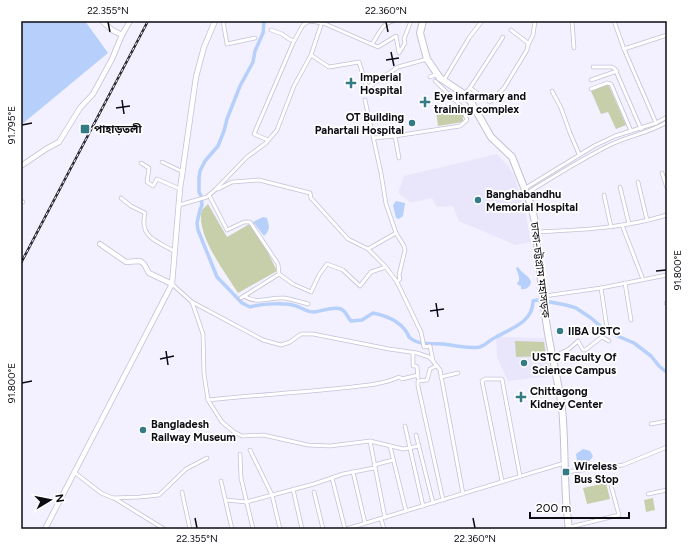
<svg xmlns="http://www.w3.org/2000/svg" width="688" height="550" viewBox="0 0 688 550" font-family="Figtree,'Noto Sans Bengali',sans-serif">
<rect width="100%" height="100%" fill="#f3f1ff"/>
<g fill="#e9e6fc">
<path d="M497 154 508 166 514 175 524 205 531 242 515 245 459 221 453 206 437 207 432 198 411 203 398 193 404 176Z"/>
<path d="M496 337 544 338 551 376 508 381 497 357Z"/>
</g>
<g fill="#c7ceaa">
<path d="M608 84 626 125 616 129 608 112 601 114 591 91Z"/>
<path d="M458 107 461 108 463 115V122L438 126 436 111Z"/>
<path d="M208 204 227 237 253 222 277 271 238 293C225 272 199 239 201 214 201 210 205 207 208 204Z"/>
<path d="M515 341 544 342 546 356 516 357Z"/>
<path d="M606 483 610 499 587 504 583 488Z"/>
<path d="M653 498 655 510 646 512 644 500Z"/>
</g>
<g fill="#b6d0fb">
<path d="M25 21H85L108 53 21 125V24Z"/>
<path d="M396 201 405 203 403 216 399 219 396 218 393 205Z"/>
<path d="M263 217 267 218C269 226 271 229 264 236L253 222Z"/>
<path d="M518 267C522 274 529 275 531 282 530 287 526 290 521 289V286L518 285 517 283 519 281C520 278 517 271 516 268Z"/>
<path d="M583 449 590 451 593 456C590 462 583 465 577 461L576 454Z"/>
</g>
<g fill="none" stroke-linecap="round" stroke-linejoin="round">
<path stroke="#b6d0fb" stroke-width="3.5" d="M264 21 263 33 255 51 253 62 240 86 227 119 224 131 218 146 205 161 200 171 199 178V192L201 196 202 205 200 210 197 223 198 230 217 277 242 303 250 307C260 304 286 302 296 306 303 308 305 312 314 312 323 311 333 306 341 309 347 312 347 317 351 321L362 320 373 313C388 316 403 322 409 337 419 346 431 343 444 344 456 346 468 349 480 347 486 345 491 339 496 337 512 328 533 322 533 301L537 300 550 302 566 305 576 308 591 318 606 331 634 343 651 356 659 366 665 371"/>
<defs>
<g id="street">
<path d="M223 21 227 44 255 38"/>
<path d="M572 21 574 48"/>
<path d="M614 21 624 49 667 35"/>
<path d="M271 30 282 34 289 39 294 41"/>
<path d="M372 44C378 36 382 23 393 21"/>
<path d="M528 45 533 35 535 21"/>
<path d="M624 49 656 123"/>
<path d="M311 55 329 67 359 62 367 88 398 67 427 59"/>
<path d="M593 67H612L615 69 641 129"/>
<path d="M430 77 437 74"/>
<path d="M444 80 469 38 482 21"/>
<path d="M591 80 617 71"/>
<path d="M470 88 490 102 504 88 527 50 528 45V43L511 30"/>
<path d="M591 89 607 83 611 84 631 131"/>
<path d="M552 91 561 108 570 133 579 154"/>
<path d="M464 94 470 88 503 37"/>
<path d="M365 100 381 173 386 204 396 233 404 246 405 250 399 275 400 279 397 282 421 332 424 347 430 346 433 361 440 370 463 494"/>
<path d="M374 138 395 136"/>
<path d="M268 140 254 134 294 41 303 25 309 21 323 23 378 47 396 36 399 53 405 43 404 39 411 21"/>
<path d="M399 158 395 136 460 126 467 120 462 107 435 81"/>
<path d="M162 162 183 172"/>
<path d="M141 163 149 168 147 182 153 186 157 179 180 189"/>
<path d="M662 173 667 188"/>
<path d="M638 182 647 220"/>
<path d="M620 187 629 224"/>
<path d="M218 189 232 182 259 180 310 193 311 198 348 239 368 249 385 266 397 282"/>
<path d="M524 189 594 146 615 136 656 123 667 117"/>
<path d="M527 194 532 190C558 174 585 157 612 144 631 135 649 133 667 122"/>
<path d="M209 195 227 230 244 222H250L278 264 279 274 241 298"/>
<path d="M604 195 611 227"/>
<path d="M121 198 131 206 145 213C139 237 156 241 174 251"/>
<path d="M21 201 23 202"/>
<path d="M179 205 207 197 216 189 247 157 266 143 277 130 294 86 311 55 322 22"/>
<path d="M622 225 642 277"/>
<path d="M537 232C581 230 625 228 667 215"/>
<path d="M368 249 396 233"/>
<path d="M279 274 293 284 311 292 319 275 327 264 343 270 360 286 371 272 386 267"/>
<path d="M625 283 631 320"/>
<path d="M172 284 192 302 203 334 204 374 208 400 222 422 234 432 242 436 263 435 308 445 330 446 370 441 403 449 419 446"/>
<path d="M601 288 607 328"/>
<path d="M244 296C258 305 268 297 284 298 292 299 300 302 308 304"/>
<path d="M544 296 601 288 667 275"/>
<path d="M192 302 263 340 281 345 290 342 301 334H313L389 349 417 353 429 357 433 361"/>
<path d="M666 303H667"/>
<path d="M413 352V366H416"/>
<path d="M553 357 569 349 578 341 583 350H585L602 337 609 341"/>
<path d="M436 366 430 369 427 380 418 381V386L443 500"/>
<path d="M417 367 418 378"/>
<path d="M441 377 458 373"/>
<path d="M208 400C252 395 297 393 342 388 361 386 382 385 399 377L402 379 418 375"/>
<path d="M651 424 667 421"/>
<path d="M405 426 423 506"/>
<path d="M416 435 433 503"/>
<path d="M370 441 385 518"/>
<path d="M390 446 406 511"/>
<path d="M250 450 272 495 280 529"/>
<path d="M240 454 241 478 253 529"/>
<path d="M374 465 393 460"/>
<path d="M74 472 101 493 113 498 140 497 159 495 186 469 207 458"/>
<path d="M353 472 365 523"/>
<path d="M565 472 623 465 667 447"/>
<path d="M332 478 345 529"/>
<path d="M221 481 232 529"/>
<path d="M502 481 482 381 485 379H502L520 476"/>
<path d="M293 489 302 529"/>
<path d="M182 492 190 529"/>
<path d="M314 492 323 529"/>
<path d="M648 494 667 490"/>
<path d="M114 498 164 529"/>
<path d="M226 500 246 502 314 484 343 474 374 468"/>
<path d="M381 519 384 529"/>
<path d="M566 528 619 515 609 478"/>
<path d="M346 529 561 464"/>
</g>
<g id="secondary">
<path d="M102 21 112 30 122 35 130 21"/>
<path d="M21 166 46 149 59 142 80 108 93 94 112 59 122 35"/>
<path d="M100 244 126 262 140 261 144 264 149 273 172 284"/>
<path d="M45 529 172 284 180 189 196 77 204 47 215 21"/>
</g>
<path id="highway" d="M423 21 420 33 427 59 440 78 464 94 471 102 491 137 512 157 531 205 535 222C539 261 542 301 549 339 553 362 559 385 562 408 566 448 563 489 569 529"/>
</defs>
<use href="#street" stroke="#c4c1d7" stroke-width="4.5"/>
<use href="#secondary" stroke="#c4c1d7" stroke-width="6"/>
<use href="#highway" stroke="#c4c1d7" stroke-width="8"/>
<use href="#street" stroke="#fff" stroke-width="3"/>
<use href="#secondary" stroke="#fff" stroke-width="4.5"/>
<use href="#highway" stroke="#fff" stroke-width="6"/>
<defs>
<path id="rail" d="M21 263 148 21"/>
</defs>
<use href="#rail" stroke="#2a2830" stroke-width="2.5"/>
<use href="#rail" stroke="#fff" stroke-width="1" stroke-dasharray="3" stroke-linecap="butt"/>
</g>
<path fill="none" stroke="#0d0b13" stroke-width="1.5" d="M108 22 110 32M386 22 388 32M391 52 394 66M386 60 399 58M122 100 124 114M116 108 130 106M22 125 32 123M656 271 666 270M436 303 438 317M430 311 444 309M166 351 168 365M160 359 174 356M22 383 32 381M195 518 197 528M473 518 475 528"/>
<g fill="#347b86" stroke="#fff" stroke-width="1.5">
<path d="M349 77h4v4h4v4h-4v4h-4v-4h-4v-4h4z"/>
<path d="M423 96h4v4h4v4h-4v4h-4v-4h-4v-4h4z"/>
<circle cx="412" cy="123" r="4"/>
<rect x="80" y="124" width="10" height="10" rx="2"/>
<circle cx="478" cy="200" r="4"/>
<circle cx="560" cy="331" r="4"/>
<circle cx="524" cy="363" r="4"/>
<path d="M519 391h4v4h4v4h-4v4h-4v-4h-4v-4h4z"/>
<circle cx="143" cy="430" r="4"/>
<rect x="562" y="468" width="8" height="8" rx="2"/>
</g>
<g text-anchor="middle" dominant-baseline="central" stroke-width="3.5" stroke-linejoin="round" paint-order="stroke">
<g font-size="11" font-weight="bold" fill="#0d0b13" stroke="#fff" text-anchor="start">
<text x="360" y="77">Imperial<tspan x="360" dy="13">Hospital</tspan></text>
<text x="434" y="96">Eye infarmary and<tspan x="434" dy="13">training complex</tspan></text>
<text x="404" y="117" text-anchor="end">OT Building<tspan x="404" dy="13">Pahartali Hospital</tspan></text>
<text x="94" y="129">পাহাড়তলী</text>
<text x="486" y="194">Banghabandhu<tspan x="486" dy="13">Memorial Hospital</tspan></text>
<text x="568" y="331">IIBA USTC</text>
<text x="532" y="357">USTC Faculty Of<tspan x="532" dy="13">Science Campus</tspan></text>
<text x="530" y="391">Chittagong<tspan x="530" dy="13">Kidney Center</tspan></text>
<text x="151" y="424">Bangladesh<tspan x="151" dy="13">Railway Museum</tspan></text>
<text x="574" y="466">Wireless<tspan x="574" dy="13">Bus Stop</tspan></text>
</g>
<g font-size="11" fill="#0d0b13" stroke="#fff">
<text transform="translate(540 270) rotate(83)">ঢাকা-চট্টগ্রাম মহাসড়ক</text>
</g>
</g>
<rect width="688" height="550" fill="none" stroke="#ffffff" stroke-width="44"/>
<g transform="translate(50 500) rotate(80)" stroke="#ffffff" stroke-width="3" paint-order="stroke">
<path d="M0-3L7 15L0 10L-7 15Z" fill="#0d0b13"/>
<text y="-6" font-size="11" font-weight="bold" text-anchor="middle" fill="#0d0b13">N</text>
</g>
<path d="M530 512v6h99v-6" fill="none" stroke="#0d0b13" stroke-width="2"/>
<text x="536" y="512" font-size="12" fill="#0d0b13" stroke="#ffffff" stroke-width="3" paint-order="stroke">200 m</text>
<rect x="22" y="22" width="644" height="506" fill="none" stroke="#0d0b13" stroke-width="1.5"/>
<g font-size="10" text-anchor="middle" fill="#0d0b13">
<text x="108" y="14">22.355°N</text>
<text x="386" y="14">22.360°N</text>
<text transform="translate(11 125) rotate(-90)" y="4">91.795°E</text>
<text transform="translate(677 270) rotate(-90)" y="4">91.800°E</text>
<text transform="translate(11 383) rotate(-90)" y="4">91.800°E</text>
<text x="197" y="542">22.355°N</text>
<text x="475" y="542">22.360°N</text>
</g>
</svg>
